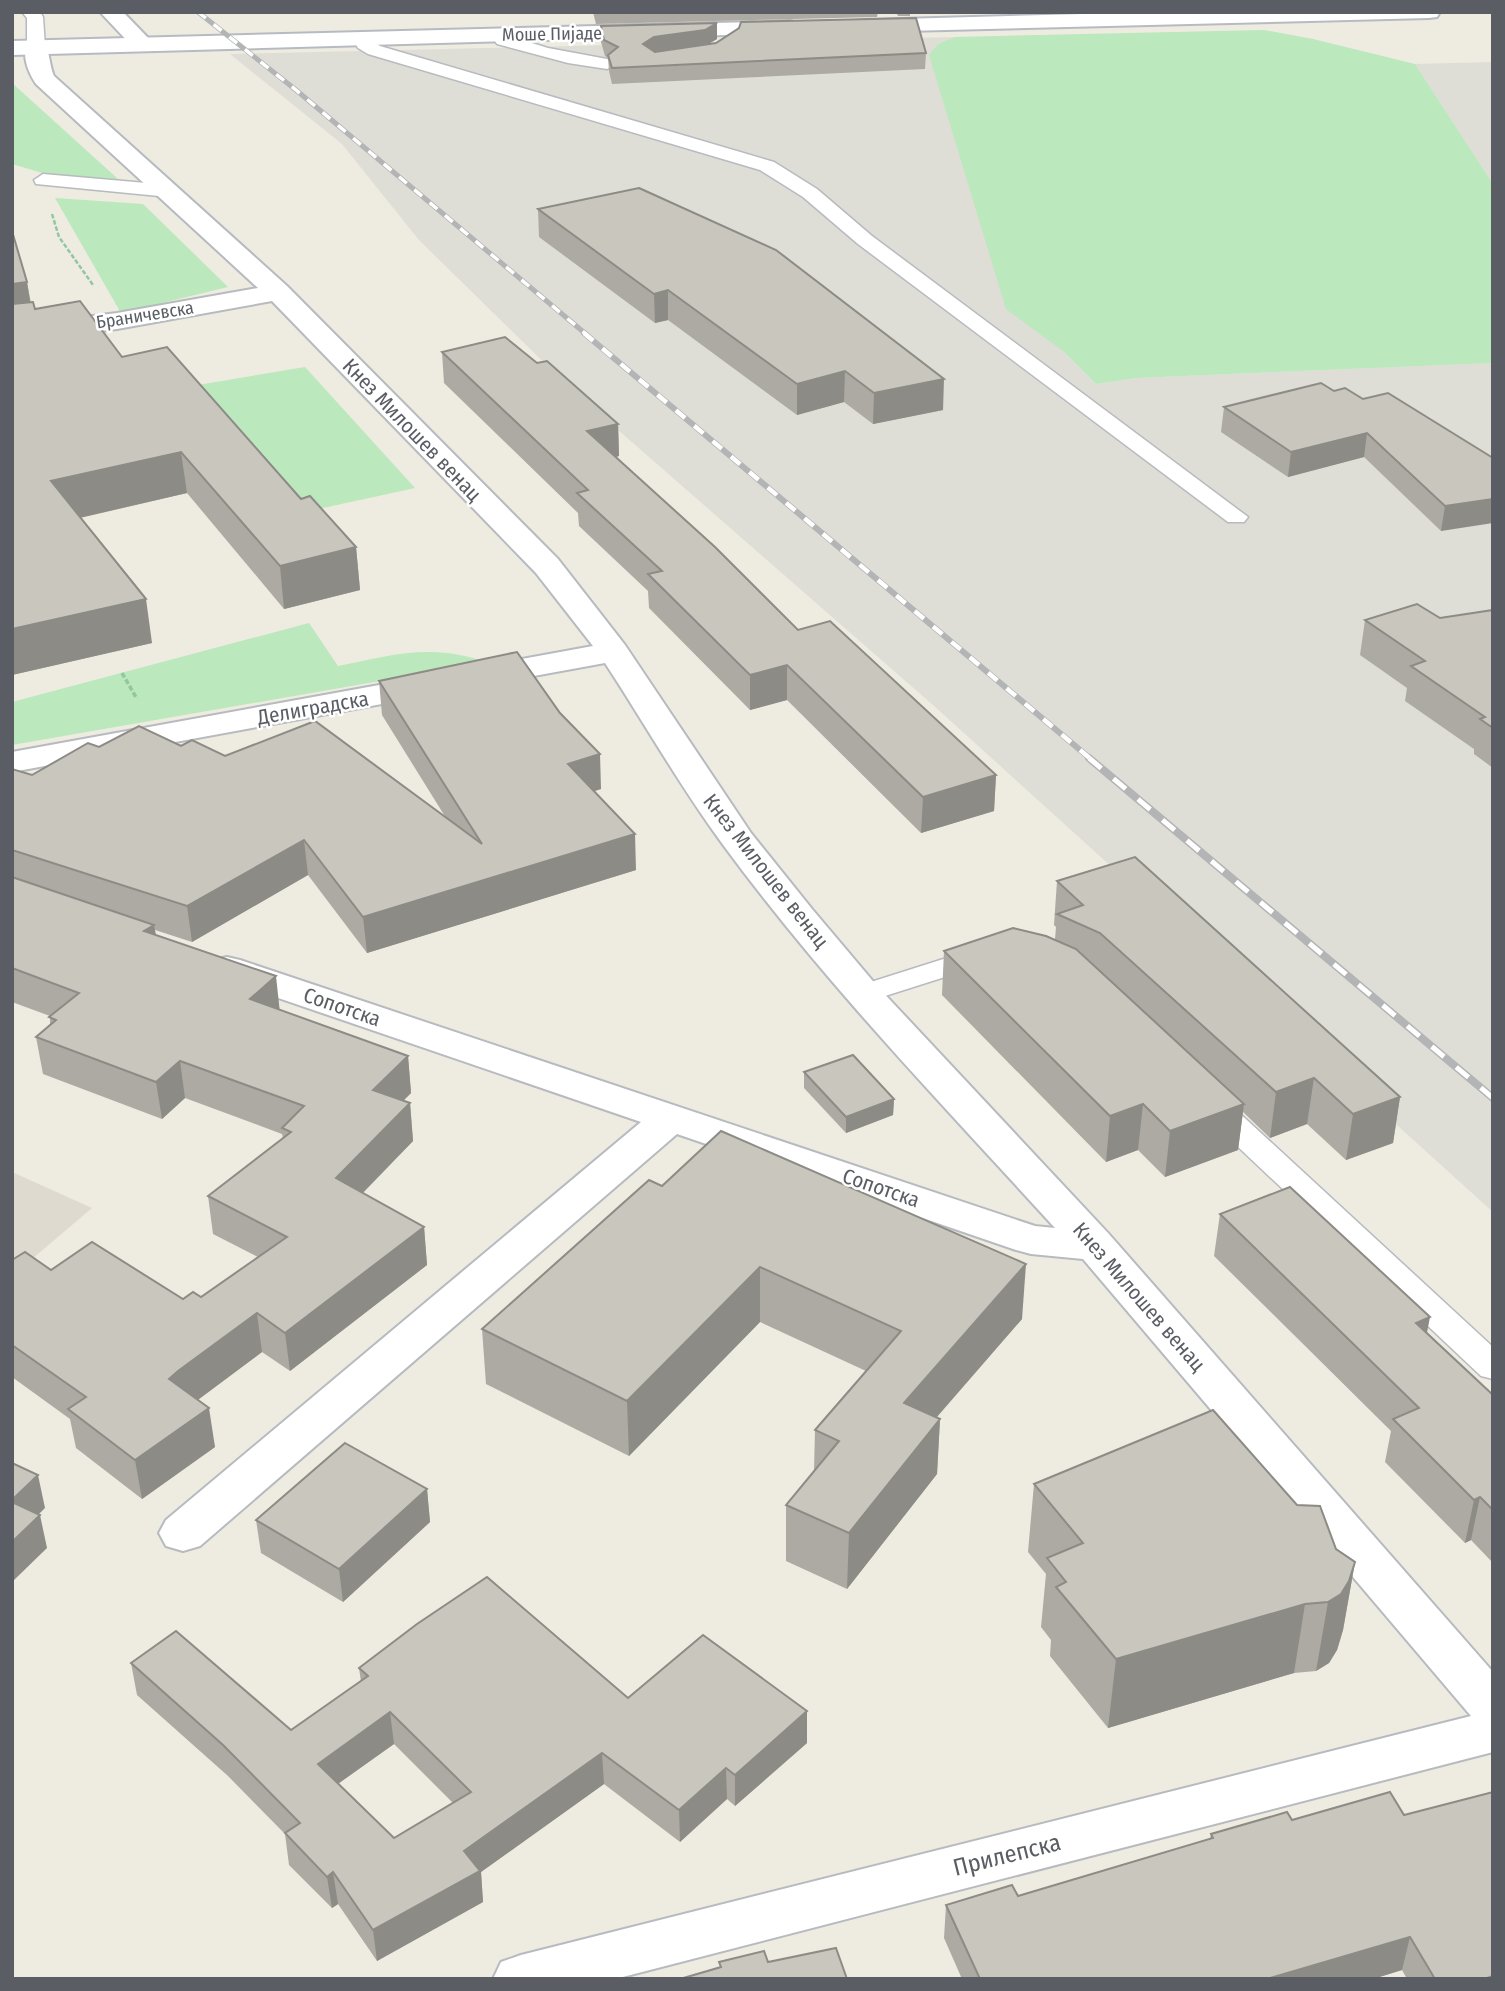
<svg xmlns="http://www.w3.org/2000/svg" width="1505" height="1991" viewBox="0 0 1505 1991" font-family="'Fira Sans Condensed',sans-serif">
<rect width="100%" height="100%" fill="#eeebe1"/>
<g fill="#deddd6">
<path d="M955 37 938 44 1063 351 1096 384 1136 378 1493 363V1212L933 705 570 388 419 240 342 144 230 54Z"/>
<path d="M1493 62V184L1415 64Z"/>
</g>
<path fill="#dedad0" d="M12 1172 92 1208 12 1276Z"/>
<g fill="#bbe8bc">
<path d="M1264 30 1313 39 1415 64 1493 184V363L1136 378 1096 384 1063 351 1006 309 929 55 938 44 955 37Z"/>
<path d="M12 83 118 179 56 177 12 164Z"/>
<path d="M55 198 143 204 228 287 121 313Z"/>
<path d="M305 367 415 488 300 513 192 386Z"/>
<path d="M309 623 338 666C392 655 427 644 480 660L443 670 12 745V702Z"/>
</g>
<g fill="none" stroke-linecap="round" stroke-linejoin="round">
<defs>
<g id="lane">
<path d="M22 12H40L43 17 45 47 42 51 36 52 27 47V18Z"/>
<path d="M499 30 509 36 548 48 607 59 616 64 607 69 568 63 497 44 491 35Z"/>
<path d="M361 34 380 46 774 162 817 189 872 236 1248 517 1244 522H1228L858 244 803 197 760 170 368 54 358 48 353 39Z"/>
<path d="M43 174 169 185 178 191 169 197 36 184 34 180Z"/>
<path d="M984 950 994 953 999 959 994 965 970 969 863 1003 852 1000 848 994 852 988 956 955Z"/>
<path d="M1211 1094 1222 1097 1493 1347V1379L1481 1376 1200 1111 1195 1104 1200 1097Z"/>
</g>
<g id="street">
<path d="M100 12H123L153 43 150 48H134Z"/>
<path d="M36 40 44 42C50 51 49 65 54 76L287 286 558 559 625 645 751 833 812 909 877 986 1108 1233 1493 1672V1752L615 1979H493L501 1962 521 1955 1471 1716 1083 1259 1031 1254 1016 1250 677 1134 200 1546 183 1551 166 1546 159 1533 166 1520 641 1122 214 976 208 968 214 960 227 957 240 960 1035 1226 1055 1228C942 1104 824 982 724 846 681 788 645 724 605 663L12 772V752L593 646 536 573 272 301 117 329 12 342V326L117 313 258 288 36 84C28 72 21 55 28 42Z"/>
</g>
<g id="secondary">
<path d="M1158 12H1440L1437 17 1429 18 864 32 856 31 853 26 856 21 864 20Z"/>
<path d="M790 21 798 23 801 28 798 33 12 55V41Z"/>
</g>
</defs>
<use href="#lane" stroke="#b7babf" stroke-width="3"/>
<use href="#street" stroke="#b7babf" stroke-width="4"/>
<use href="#secondary" stroke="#b7bbc1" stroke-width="4"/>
<path stroke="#92c7a2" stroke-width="2.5" stroke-dasharray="4.5 2" stroke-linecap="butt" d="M52 214 59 237 93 285"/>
<path stroke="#92c7a2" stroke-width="3.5" stroke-dasharray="5 2.5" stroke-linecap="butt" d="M122 673 137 699"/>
<use href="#lane" fill="#fff" fill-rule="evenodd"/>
<use href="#street" fill="#fff" fill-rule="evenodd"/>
<use href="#secondary" fill="#fff" fill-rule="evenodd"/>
<defs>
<path id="rail-far2" d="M198 12 296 90 587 335"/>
<path id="rail-far1" d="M584 333 1092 760"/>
<path id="rail" d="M1089 758 1493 1098"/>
</defs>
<use href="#rail-far2" stroke="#b3b4b5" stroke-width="5"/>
<use href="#rail-far1" stroke="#b3b4b5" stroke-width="6"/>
<use href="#rail" stroke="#b3b4b5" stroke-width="8"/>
<use href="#rail-far2" stroke="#fff" stroke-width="3.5" stroke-dasharray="10" stroke-linecap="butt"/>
<use href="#rail-far1" stroke="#fff" stroke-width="4.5" stroke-dasharray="12" stroke-linecap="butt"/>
<use href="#rail" stroke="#fff" stroke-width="5" stroke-dasharray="16" stroke-linecap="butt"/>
</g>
<g fill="#adaaa3" fill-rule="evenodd">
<path d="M593 12H878L877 17 596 24Z"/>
<path d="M896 12H910V16H898Z"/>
<path d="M601 26 717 39 708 44 926 53 925 69 612 84 609 71 608 58 605 56 601 42Z"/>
<path d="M538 209 943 410 873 424 844 402 797 415 668 320 655 323 539 237Z"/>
<path d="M12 231 27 282 31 303 35 309 122 357 301 499 356 547 360 590 284 609 187 493 80 518 152 643 12 675Z"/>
<path d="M442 352 537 363 618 424 619 456 616 457 798 630 996 775 994 811 921 833 787 700 750 710 649 608 648 591 579 526 578 513 444 383Z"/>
<path d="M1363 399 1493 458 1441 531 1364 457 1288 477 1221 432 1224 407Z"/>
<path d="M1493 610V768L1474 754V749L1405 701 1407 688 1360 655 1365 620 1440 618Z"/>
<path d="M379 681 601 789 594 791 636 870 367 953 308 875 192 942 155 930 156 935 280 1010 408 1056 411 1093 403 1101 410 1103 413 1141 363 1193 424 1227 427 1265 290 1371 262 1352 198 1400 215 1447 142 1499 76 1448 70 1419 12 1377V1260L183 1299 201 1297 258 1257 213 1234 208 1196 283 1138 282 1134 185 1098 162 1119 43 1074 36 1037 50 1024V1016L12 1002V769L32 775 99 747 181 746 225 756 446 818 382 715Z"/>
<path d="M1057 881 1400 1097 1393 1143 1346 1160 1307 1124 1270 1138 1243 1112 1238 1150 1165 1177 1138 1150 1106 1162 942 995 944 951 1055 939 1056 927 1054 925Z"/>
<path d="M804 1072 894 1099 893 1115 846 1133 804 1088Z"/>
<path d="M662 1186 1022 1319 937 1417 940 1419 937 1474 847 1589 786 1561V1505L814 1471 815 1430 866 1371 760 1322 629 1456 486 1384 482 1329Z"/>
<path d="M1220 1214 1427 1334 1493 1395V1563L1471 1540 1465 1543 1385 1462 1391 1431 1214 1256Z"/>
<path d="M1034 1484 1336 1549 1355 1562 1343 1630 1337 1650 1329 1663 1316 1671 1294 1673 1108 1728 1050 1656 1051 1640 1041 1627 1046 1574 1028 1552Z"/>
<path d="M427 1489 430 1522 343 1602 261 1553 256 1520Z"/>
<path d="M131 1663 291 1730 361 1682 359 1668 628 1698 807 1711V1743L735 1806 727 1799 680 1842 604 1784 481 1872 483 1902 377 1961 338 1904 332 1908 289 1865 285 1834 228 1776 137 1695ZM394 1744 453 1803 394 1838 338 1784Z"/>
<path d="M1292 1820 1493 1979H1407L1402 1970 1373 1979H962L944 1938 946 1905 1018 1896 1210 1839 1211 1834Z"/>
</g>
<g fill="#8d8b85">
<path d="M717 23V39L705 46 655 53 643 44 654 37Z"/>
<path d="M27 282 33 321 12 324V284Z"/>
<path d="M668 290V320L655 323 654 294Z"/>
<path d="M845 371 844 402 797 415V384Z"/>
<path d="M944 379 943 410 873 424 874 393Z"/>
<path d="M618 424 619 456 588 464 587 431Z"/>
<path d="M1367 433 1364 457 1288 477 1291 452Z"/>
<path d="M181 452 187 493 57 523 51 481Z"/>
<path d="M1493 499V523L1441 531 1445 506Z"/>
<path d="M356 547 360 590 284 609 280 566Z"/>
<path d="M146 599 152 643 12 675V629Z"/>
<path d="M787 665V700L750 710V675Z"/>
<path d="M600 754 601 789 570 799 568 764Z"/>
<path d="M996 775 994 811 921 833 923 797Z"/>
<path d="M635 834 636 870 367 953 363 917Z"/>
<path d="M304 840 308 875 192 942 187 906Z"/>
<path d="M154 925 160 961 144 931Z"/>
<path d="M276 976 280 1013 250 999Z"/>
<path d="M408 1056 411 1093 376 1128 373 1090Z"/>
<path d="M180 1061 185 1098 162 1119 156 1082Z"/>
<path d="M1314 1078 1307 1124 1270 1138 1276 1092Z"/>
<path d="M1400 1097 1393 1143 1346 1160 1353 1114Z"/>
<path d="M894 1099 893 1115 846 1133V1117Z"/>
<path d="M410 1103 413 1141 340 1216 336 1178Z"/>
<path d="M1143 1104 1138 1150 1106 1162 1110 1116Z"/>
<path d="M1244 1104 1238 1150 1165 1177 1170 1131Z"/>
<path d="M424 1227 427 1265 290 1371 285 1333Z"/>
<path d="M1026 1264 1022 1319 901 1458 904 1403Z"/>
<path d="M760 1267V1322L629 1456 627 1401Z"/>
<path d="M257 1313 262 1352 184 1410 169 1379 178 1371Z"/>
<path d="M1430 1317 1422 1359 1416 1323Z"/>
<path d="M209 1408 215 1447 142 1499 135 1460Z"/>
<path d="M940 1419 937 1474 847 1589 849 1533Z"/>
<path d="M38 1475 45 1508 18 1535 12 1507V1500Z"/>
<path d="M427 1489 430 1522 343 1602 339 1569Z"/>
<path d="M1480 1497 1471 1540 1465 1543 1474 1500Z"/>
<path d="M40 1515 47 1548 12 1582V1542Z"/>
<path d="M1355 1562 1343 1630 1337 1650 1329 1663 1316 1671 1328 1602Z"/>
<path d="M1305 1604 1294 1673 1108 1728 1116 1659Z"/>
<path d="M807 1711V1743L735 1806V1775Z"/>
<path d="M390 1712 394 1744 322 1795 318 1764Z"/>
<path d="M602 1753 604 1784 481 1872 483 1902 377 1961 373 1930 464 1851Z"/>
<path d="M726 1768 727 1799 680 1842 679 1810Z"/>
<path d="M333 1872 338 1904 332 1908 327 1877Z"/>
<path d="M1410 1937 1402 1970 1373 1979H1267Z"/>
</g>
<g fill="#c9c6be" stroke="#8d8b85" stroke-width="2" fill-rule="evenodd">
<path d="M916 18 926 53 612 68 608 55 618 47 604 40 601 26 717 23 705 30 654 37 643 44 655 52 716 43 739 28 741 22Z"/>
<path d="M639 188 776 250 944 379 874 393 845 371 797 384 668 290 654 294 538 209Z"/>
<path d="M12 231 27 282 12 284Z"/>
<path d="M80 301 122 357 167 347 301 499 310 496 356 547 280 566 181 452 51 481 146 599 12 629V304L33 302 35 309Z"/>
<path d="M505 337 537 363 547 361 618 424 587 431 715 547 798 630 830 621 996 775 923 797 787 665 750 675 648 574 662 571 577 493 588 490 442 352Z"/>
<path d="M1321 383 1334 391 1345 388 1363 399 1388 393 1493 458V499L1445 506 1367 433 1291 452 1224 407Z"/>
<path d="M1417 604 1440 618 1493 610V728L1480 719 1485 717 1411 666 1425 661 1365 620Z"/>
<path d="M517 652 560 713 600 754 568 764 635 834 363 917 304 840 187 906 12 850V769L32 775 88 743 99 747 139 726 181 746 192 740 225 756 315 721 482 844 379 681Z"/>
<path d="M1135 857 1400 1097 1353 1114 1314 1078 1276 1092 1100 933 1057 914 1083 905 1057 881Z"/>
<path d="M12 877 154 925 144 931 276 976 250 999 408 1056 373 1090 410 1103 336 1178 424 1227 285 1333 257 1313 178 1371 169 1379 209 1408 135 1460 68 1409 86 1397 12 1345V1260L25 1252 51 1270 92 1242 183 1299 193 1292 201 1297 287 1237 208 1196 291 1132 282 1128 304 1106 180 1061 156 1082 36 1037 56 1020 49 1017 79 993 12 968Z"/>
<path d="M1013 928 1046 936 1076 949 1244 1104 1170 1131 1143 1104 1110 1116 944 951Z"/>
<path d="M853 1055 894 1099 846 1117 804 1072Z"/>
<path d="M721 1131 1026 1264 904 1403 940 1419 849 1533 786 1505 839 1441 815 1430 901 1331 760 1267 627 1401 482 1329 649 1180 662 1186Z"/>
<path d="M1290 1187 1430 1317 1416 1323 1493 1395V1510L1480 1497 1474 1500 1393 1419 1419 1408 1220 1214Z"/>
<path d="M1213 1410 1297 1505 1320 1506 1336 1549 1355 1562 1349 1581 1341 1594 1328 1602 1305 1604 1116 1659 1056 1587 1066 1582 1047 1558 1083 1543 1034 1484Z"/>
<path d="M345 1443 427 1489 339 1569 256 1520Z"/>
<path d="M12 1463 38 1475 12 1500Z"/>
<path d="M12 1502 40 1515 12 1542Z"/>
<path d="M487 1577 628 1698 703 1635 807 1711 735 1775 726 1768 679 1810 602 1753 464 1851 480 1871 373 1930 333 1872 327 1877 285 1833 300 1823 223 1745 131 1663 176 1631 291 1730 368 1676 359 1668 417 1624ZM390 1712 471 1792 394 1838 318 1764Z"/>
<path d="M1390 1792 1404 1815 1493 1792V1976L1484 1979H1435L1410 1937 1267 1979H980L946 1905 1012 1885 1018 1896 1213 1838 1211 1834 1287 1812 1292 1820Z"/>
<path d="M836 1948 847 1979H680L721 1967 719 1962 764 1951 768 1962Z"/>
</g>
<g text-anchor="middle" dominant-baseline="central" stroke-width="5" stroke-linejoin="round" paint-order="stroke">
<g font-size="18" fill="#5a5e64" stroke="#fff">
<text transform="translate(552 34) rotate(-1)">Моше Пијаде</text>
<text transform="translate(145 315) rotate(-9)">Браничевска</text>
</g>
<g font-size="21" fill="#5a5e64" stroke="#fff">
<text transform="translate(412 430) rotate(46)">Кнез Милошев венац</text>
<text transform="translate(313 708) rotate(-10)">Делиградска</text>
<text transform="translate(766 871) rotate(52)">Кнез Милошев венац</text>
<text transform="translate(342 1007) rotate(19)">Сопотска</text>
<text transform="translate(881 1188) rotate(19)">Сопотска</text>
<text transform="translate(1139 1297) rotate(49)">Кнез Милошев венац</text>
</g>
<g font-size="24" fill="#5a5e64" stroke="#fff">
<text transform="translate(1007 1855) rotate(-14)">Прилепска</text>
</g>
</g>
<rect width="1505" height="1991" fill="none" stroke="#5a5e64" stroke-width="28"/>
</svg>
